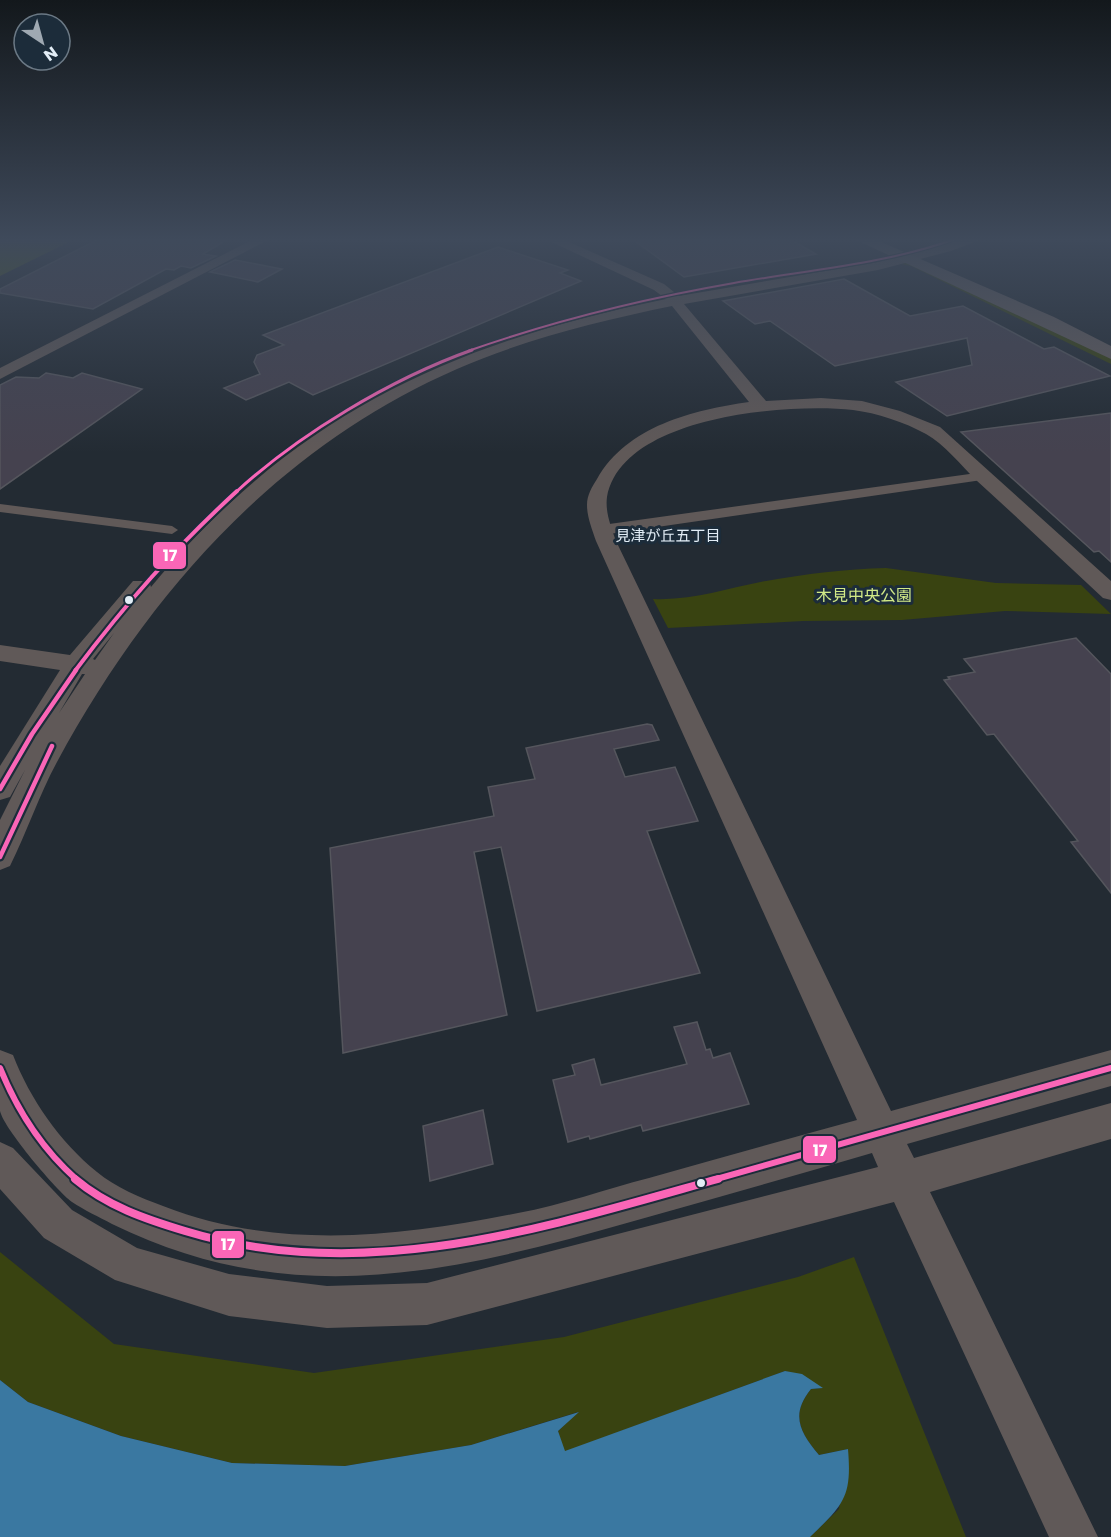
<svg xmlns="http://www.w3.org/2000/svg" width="1111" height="1537" viewBox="0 0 1111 1537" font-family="Poppins,'Noto Sans JP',sans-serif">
<rect width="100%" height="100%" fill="#232b33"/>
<g fill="#394311">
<path d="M908 262 1111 357V364L911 266 901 264Z"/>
<path d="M886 568 996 583 1081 585 1111 614 1005 611 902 620 803 621 668 628 653 599C692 601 728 588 766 581 805 574 846 569 886 568Z"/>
<path d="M0 1252 114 1344 314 1373 564 1337 798 1277 854 1257 966 1537H810L839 1509 848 1449 819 1455C800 1432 790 1415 811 1389L822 1388 785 1371 564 1452 558 1431 578 1412 471 1445 345 1466 232 1463 121 1436 28 1402 0 1380Z"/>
</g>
<path fill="#4d5b1e" d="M77 238 0 276V239Z"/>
<path fill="#3a78a1" d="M785 1371 802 1374 823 1388 811 1389C790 1415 800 1432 819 1455L848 1449C852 1497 844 1504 810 1537H0V1380L28 1402 121 1436 232 1463 345 1466 471 1445 579 1412 558 1431 565 1451Z"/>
<g fill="#45424f" stroke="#55565d" stroke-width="1.5">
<path d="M101 238H230L203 254 216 256 191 268 181 266 174 270 166 269 93 309 0 293V289Z"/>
<path d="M631 238H788L816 254 684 277Z"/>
<path d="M498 247 568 270 560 273 581 281 313 395 289 382 246 400 224 388 260 374 254 362 257 355 284 345 263 335Z"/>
<path d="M235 260 282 269 258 282 210 272Z"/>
<path d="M844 279 910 316 963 306 1044 349 1054 347 1110 376 947 416 896 382 972 365 967 338 835 366 770 321 755 324 723 301Z"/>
<path d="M46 373 73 378 82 373 142 389 0 489V385L16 377 39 378Z"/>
<path d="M1111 413V562L1099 551 1094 552 961 432Z"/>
<path d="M1076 638 1111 674V893L1071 842 1078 841 994 734 987 735 944 680 950 679 948 677 975 672 964 659Z"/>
<path d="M647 724 652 725 659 740 614 749 625 777 675 767 698 821 647 831 700 973 537 1011 501 847 474 852 507 1015 343 1053 330 848 494 816 488 787 535 779 526 748Z"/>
<path d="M697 1022 706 1050 710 1049 713 1058 730 1053 749 1104 643 1131 641 1125 590 1139 589 1136 568 1142 553 1080 575 1075 572 1065 594 1059 601 1085 687 1064 674 1027Z"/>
<path d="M483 1110 493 1164 430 1181 423 1126Z"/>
</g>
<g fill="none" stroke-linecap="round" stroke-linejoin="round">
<path fill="#605958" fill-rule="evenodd" d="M0 504 172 526 178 530 172 534 0 512Z"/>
<path fill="#605958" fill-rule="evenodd" d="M984 472 991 476 989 479 602 535 594 530 602 525Z"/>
<g fill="#605958" fill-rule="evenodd">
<path d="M256 238H272L0 379V368Z"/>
<path d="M543 238H560L664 284 679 296 878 262 966 238H985L951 251 878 270 684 304 766 401 821 398 862 401 900 411 940 427 1111 581V600L1103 598C1061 559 1019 519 976 480 961 465 944 444 926 434 904 422 877 413 853 410 789 403 622 415 607 497 605 512 611 527 616 541L891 1111 1111 1050V1086L907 1144 914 1158 1111 1103V1139L930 1192 1098 1537H1049L894 1202 427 1325 327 1328 229 1316 115 1280 44 1238 0 1189V1142L13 1148 72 1210 137 1248 229 1274 327 1286 427 1283 878 1167 872 1153C793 1176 713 1199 634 1221 451 1273 291 1312 112 1224 99 1217 84 1210 72 1202 57 1191 4 1129 0 1111 0 1093 0 1069 0 1050L13 1055C30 1099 60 1142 97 1172 115 1187 141 1198 163 1206 278 1251 400 1237 518 1213 562 1205 606 1189 649 1178 719 1158 788 1139 857 1120L596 541C592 529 587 517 587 505 587 495 592 487 597 479 627 426 693 410 749 402L672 306C599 321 526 339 457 369 278 447 149 592 57 762 39 795 27 832 10 866L0 870V820L25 770 10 797 0 800V766L60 670 0 661V645L70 655 133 581H149L151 587C293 415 452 343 666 299L654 290ZM114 633 95 660 93 659ZM82 674H85L59 713Z"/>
</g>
<path fill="#655e5e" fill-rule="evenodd" d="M852 238H872L1054 317 1111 346V359Z"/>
<defs>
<path id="bus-1-far5" d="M468 351C556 320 642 299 734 283 808 270 887 264 958 238"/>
<path id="bus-1-far4" d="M235 493C299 434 391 379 472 350"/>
<path id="bus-1-far3" d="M75 671C126 603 174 549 237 491"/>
<g id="bus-1-far2">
<path d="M0 789 32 734 76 670"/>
<path d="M0 857 52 746"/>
</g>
<g id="bus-1-far1">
<path d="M0 1068C17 1110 43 1150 77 1180"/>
<path d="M713 1180 1111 1068"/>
</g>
<path id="bus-1" d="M75 1179C107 1206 145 1219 185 1231 365 1286 543 1228 718 1179"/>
</defs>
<use href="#bus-1-far5" stroke="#1c2c3a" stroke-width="4.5"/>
<use href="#bus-1-far4" stroke="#1c2c3a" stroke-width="6"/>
<use href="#bus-1-far3" stroke="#1c2c3a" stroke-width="8"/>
<use href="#bus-1-far2" stroke="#1c2c3a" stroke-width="9"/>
<use href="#bus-1-far1" stroke="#1c2c3a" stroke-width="10"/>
<use href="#bus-1" stroke="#1c2c3a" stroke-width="12"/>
<use href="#bus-1-far5" stroke="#fa66b7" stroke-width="2"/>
<use href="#bus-1-far4" stroke="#fa66b7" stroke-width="3"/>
<use href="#bus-1-far3" stroke="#fa66b7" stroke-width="4"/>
<use href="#bus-1-far2" stroke="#fa66b7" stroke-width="4.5"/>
<use href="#bus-1-far1" stroke="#fa66b7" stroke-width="6"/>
<use href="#bus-1" stroke="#fa66b7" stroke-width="8"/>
</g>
<linearGradient id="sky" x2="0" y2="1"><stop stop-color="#13181c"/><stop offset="0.53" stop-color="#3f4a5b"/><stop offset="1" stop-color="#3f4a5b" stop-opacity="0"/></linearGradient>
<rect width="1111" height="453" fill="url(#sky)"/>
<g fill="#e2edf6" stroke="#1c2c3a" stroke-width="2">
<circle cx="129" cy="600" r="5"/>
<circle cx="701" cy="1183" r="5"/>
</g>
<g text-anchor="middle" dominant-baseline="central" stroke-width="6" stroke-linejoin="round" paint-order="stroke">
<g font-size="15" fill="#e2edf6" stroke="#1c2c3a">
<text x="668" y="535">見津が丘五丁目</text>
</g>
<g font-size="16" fill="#d1e987" stroke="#1c2c3a">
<text x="864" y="595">木見中央公園</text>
</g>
</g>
<g stroke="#1c2c3a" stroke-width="2">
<rect x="152" y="541" width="35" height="29" rx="6" fill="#fa66b7"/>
<rect x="802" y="1135" width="35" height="29" rx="6" fill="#fa66b7"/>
<rect x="211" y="1230" width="34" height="29" rx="6" fill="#fa66b7"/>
</g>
<g font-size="16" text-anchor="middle" font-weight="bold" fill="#fff">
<text x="170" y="561">17</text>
<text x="820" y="1156">17</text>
<text x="228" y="1250">17</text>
</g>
<g transform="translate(42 42) rotate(144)"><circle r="28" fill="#1c2c3a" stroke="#6b7985" stroke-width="1.5"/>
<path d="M0-4.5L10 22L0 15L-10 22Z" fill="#9fa9b2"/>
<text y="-9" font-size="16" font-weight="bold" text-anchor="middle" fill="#e2edf6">N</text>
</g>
</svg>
